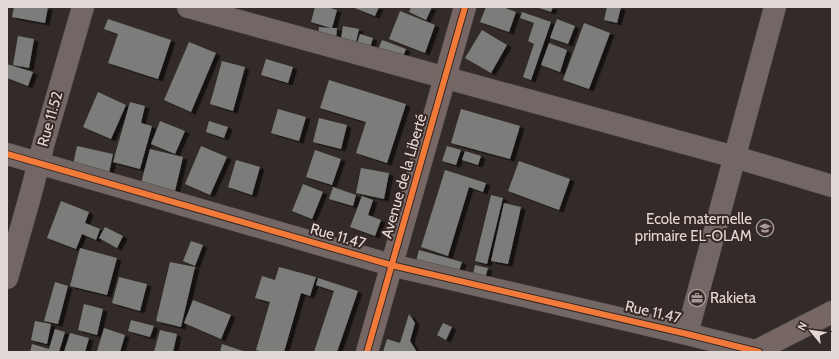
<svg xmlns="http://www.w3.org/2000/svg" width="839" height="359" viewBox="0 0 839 359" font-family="Cabin,sans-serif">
<defs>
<filter id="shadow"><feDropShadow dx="4.5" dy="2.5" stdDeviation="0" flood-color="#0009"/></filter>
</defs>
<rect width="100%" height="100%" fill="#322b29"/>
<g fill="#7b7c7a" filter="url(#shadow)">
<path d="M14 7H48L45 23 12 17Z"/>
<path d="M315 7H327L337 10 332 28H337L336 40H318L319 27 331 28 311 22Z"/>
<path d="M352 7H379L375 16Z"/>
<path d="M411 7H432L426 20 409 12Z"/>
<path d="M486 7H503L516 12 509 32 480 22Z"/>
<path d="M536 7H553L551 12Z"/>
<path d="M607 7H621L617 23 604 20Z"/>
<path d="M400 11 435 25 425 53 389 39Z"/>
<path d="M522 12 551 22 531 80 523 77 534 44 528 41 534 23 520 18Z"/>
<path d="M108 19 171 40 158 79 108 63 118 34 104 29Z"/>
<path d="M557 19 575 26 568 44 550 38Z"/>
<path d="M584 23 610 33 589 89 563 80Z"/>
<path d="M343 26 359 29 356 42 341 39Z"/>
<path d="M482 30 507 45 491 73 465 58Z"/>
<path d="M360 34 373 38 369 51 356 47Z"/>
<path d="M18 36 34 39 29 68 13 65Z"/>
<path d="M382 40 406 49 402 59 378 50Z"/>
<path d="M189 42 216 53 191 112 164 100Z"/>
<path d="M549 43 567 50 560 72 541 65Z"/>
<path d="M266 59 293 67 288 83 261 75Z"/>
<path d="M222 61 245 67 233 111 210 104Z"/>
<path d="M7 64 33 72 28 86 7 78Z"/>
<path d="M329 80 406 104 387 163 356 153 366 122 320 108Z"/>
<path d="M98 92 126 105 111 139 83 127Z"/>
<path d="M130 102 145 106 141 123 152 126 140 169 113 162Z"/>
<path d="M278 109 306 117 299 141 271 133Z"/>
<path d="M461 109 520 126 510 159 451 143Z"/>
<path d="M319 118 347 125 341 149 313 142Z"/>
<path d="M160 121 185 131 175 154 151 144Z"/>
<path d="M209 121 228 127 224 138 206 132Z"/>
<path d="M77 146 113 154 109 173 73 165Z"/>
<path d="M201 146 227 157 210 195 185 184Z"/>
<path d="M447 146 461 150 456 165 442 161Z"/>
<path d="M150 149 183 157 175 191 141 183Z"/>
<path d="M315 150 341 159 332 185 306 177Z"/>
<path d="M465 151 481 156 478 165 462 160Z"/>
<path d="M236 160 260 167 252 195 228 187Z"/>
<path d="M519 161 570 179 559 210 508 191Z"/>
<path d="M361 168 389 173 384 199 356 193Z"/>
<path d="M445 170 486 183 483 192 469 187 448 256 421 247Z"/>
<path d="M303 184 323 192 312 219 292 211Z"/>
<path d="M333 187 356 195 353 206 329 199Z"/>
<path d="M491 195 503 198 487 264 475 261Z"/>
<path d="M362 196 373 200 368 215 381 220 375 236 350 227Z"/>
<path d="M61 201 89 212 85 223 100 229 96 240 82 234 76 249 47 238Z"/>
<path d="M504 203 521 207 508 264 491 261Z"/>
<path d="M105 227 123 236 117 248 99 238Z"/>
<path d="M191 241 203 245 195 266 183 261Z"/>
<path d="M80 248 117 258 107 295 70 286Z"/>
<path d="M419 250 462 262 458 274 416 261Z"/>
<path d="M170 262 195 267 181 327 156 321Z"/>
<path d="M475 265 488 268 484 282 472 279Z"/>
<path d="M279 267 316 277 310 296 301 293 284 352H263L256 350 270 302 255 298 262 276 275 280Z"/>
<path d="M119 277 147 284 140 311 112 303Z"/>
<path d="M318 278 358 291 337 352H314L334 291 316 285Z"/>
<path d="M55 282 68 286 58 324 44 321Z"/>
<path d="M193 300 231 315 221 339 184 323Z"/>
<path d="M84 304 103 309 97 335 78 330Z"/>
<path d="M409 314 415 323 410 341 417 352H383L387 339 400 343Z"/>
<path d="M131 320 154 326 150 337 128 331Z"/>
<path d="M35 321 51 324 47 344 31 340Z"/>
<path d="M443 323 452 327 446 340 437 335Z"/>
<path d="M104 328 125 335 120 352H102L97 351Z"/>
<path d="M55 329 65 332 59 352H30L32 344 49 349Z"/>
<path d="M160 330 177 334 173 352H154Z"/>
<path d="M70 333 89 338 85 352H64Z"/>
<path d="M222 344 246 352H220Z"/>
</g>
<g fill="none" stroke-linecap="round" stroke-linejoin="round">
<defs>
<g id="minor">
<path d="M188 7 735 157 832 186"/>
<path d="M7 154 391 265 687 334 759 352"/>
<path d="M7 278 31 193 44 142 83 7"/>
<path d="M687 334 775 7"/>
</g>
<g id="major">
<path d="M367 352 465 7"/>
<path d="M754 352 832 312"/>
</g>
</defs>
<use href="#minor" stroke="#4d4846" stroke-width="23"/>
<use href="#major" stroke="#4d4846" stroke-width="23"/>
<use href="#minor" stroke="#736765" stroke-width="22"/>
<use href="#major" stroke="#766764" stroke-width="22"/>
<defs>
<g id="cycleway">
<path d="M7 154 391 265 687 334 759 352"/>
<path d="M367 352 465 7"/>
</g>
</defs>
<use href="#cycleway" stroke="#362825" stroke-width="8"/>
<use href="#cycleway" stroke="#f17a3a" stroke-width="6"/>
</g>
<defs>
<symbol id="school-ring" viewBox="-11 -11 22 22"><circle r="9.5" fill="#362825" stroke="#a49b99" stroke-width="1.5"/><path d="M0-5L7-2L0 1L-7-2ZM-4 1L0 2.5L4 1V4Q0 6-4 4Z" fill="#a49b99"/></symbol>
<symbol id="office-ring" viewBox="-11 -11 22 22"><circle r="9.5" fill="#362825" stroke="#a49b99" stroke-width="1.5"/><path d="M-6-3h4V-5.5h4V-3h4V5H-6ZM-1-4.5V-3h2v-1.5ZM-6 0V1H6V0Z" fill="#a49b99"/></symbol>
</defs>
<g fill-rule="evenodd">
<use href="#school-ring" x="755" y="218" width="20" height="20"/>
<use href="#office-ring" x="687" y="288" width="20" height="20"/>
</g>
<g text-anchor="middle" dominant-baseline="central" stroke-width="4" stroke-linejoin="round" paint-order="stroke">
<g font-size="15" fill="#e2d8d6" stroke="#362825">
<text transform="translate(50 119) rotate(-74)">Rue 11.52</text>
<text transform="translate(404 176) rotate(-74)">Avenue de la Liberté</text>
<text transform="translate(338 236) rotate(16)">Rue 11.47</text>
<text transform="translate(653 312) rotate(13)">Rue 11.47</text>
</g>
<g font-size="15" fill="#e2d8d6" stroke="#362825" text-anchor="end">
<text x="752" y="219">Ecole maternelle<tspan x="752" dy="17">primaire EL-OLAM</tspan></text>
<text x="710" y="298" text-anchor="start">Rakieta</text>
</g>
</g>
<rect width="839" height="359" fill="none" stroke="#e2d8d6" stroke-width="16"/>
<g transform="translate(811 331) rotate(299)" stroke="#362825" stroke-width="3" paint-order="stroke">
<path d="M0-3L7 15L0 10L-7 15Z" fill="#e2d8d6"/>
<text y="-6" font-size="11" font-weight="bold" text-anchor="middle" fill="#e2d8d6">N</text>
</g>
</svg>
